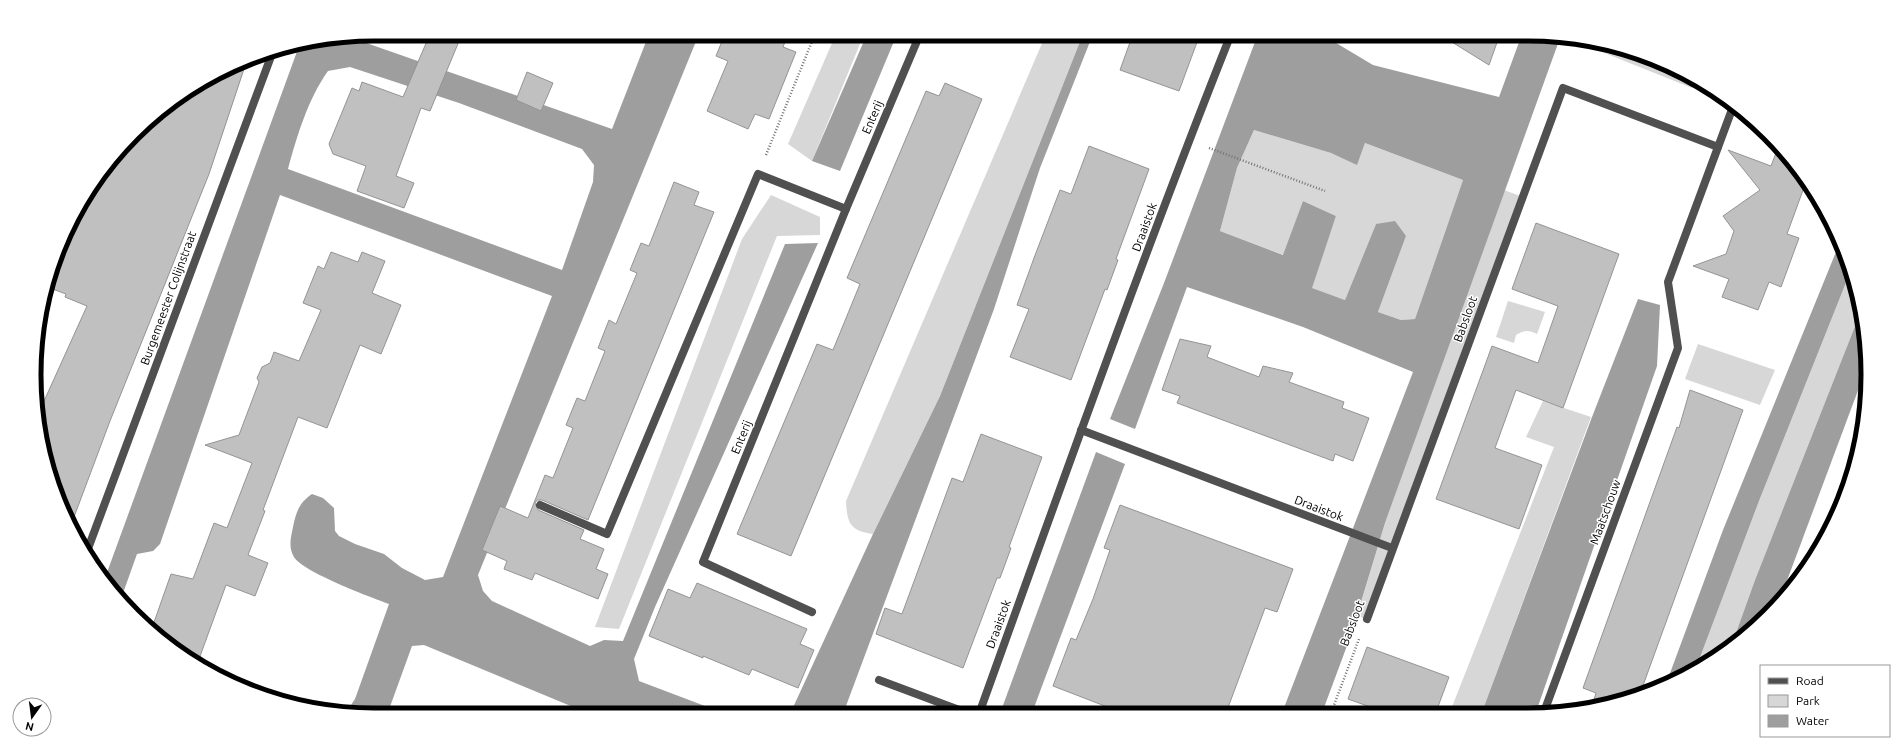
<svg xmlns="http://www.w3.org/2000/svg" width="1902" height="749" viewBox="0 0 1902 749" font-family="Ubuntu,sans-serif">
<rect width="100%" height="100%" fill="#fff"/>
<g fill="#d7d7d7">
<path d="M836 34H864L812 161 788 144Z"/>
<path d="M1046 34H1083L940 396 873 534C850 531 847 523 846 501Z"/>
<path d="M1572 40 1616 46 1678 69 1695 80 1692 88Z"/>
<path d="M1254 130 1331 153 1357 164 1365 143 1463 180 1415 319 1401 320 1378 312 1406 236 1376 224 1345 300 1311 288 1336 216 1303 201 1284 255 1220 231 1237 168Z"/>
<path d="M1504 190 1523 197 1367 619 1357 616 1385 523Z"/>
<path d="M771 195 820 217V235L777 236 619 629 595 627 742 239Z"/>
<path d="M1851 270 1861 311 1755 580 1732 644 1696 668 1759 501Z"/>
<path d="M1508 301 1545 312 1537 334C1529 330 1524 330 1516 335L1514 343 1496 337Z"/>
<path d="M1698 344 1775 370 1760 405 1685 379Z"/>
<path d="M1543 401 1591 417 1482 712H1450L1554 447 1526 437Z"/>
</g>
<g fill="#9e9e9e" fill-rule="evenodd">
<path d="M649 34H699L478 575 483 591 492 601 590 646 604 640 623 641 785 244 818 243 655 607 634 659 639 681 726 714H590L424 645 412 646 387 715 347 711 355 699 389 604C370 597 303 572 294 557 288 547 291 537 293 527 296 512 299 503 312 494L323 498 334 508 335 531 339 536 355 544 384 554 402 568 425 580 443 577 552 296 280 195 160 544 153 551 137 554 122 596 105 578 299 46 352 38 612 129ZM350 67 459 103 582 149 594 165 593 182 562 270 288 169C297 136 308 99 328 71Z"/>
<path d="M867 34H897L840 171 812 161Z"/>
<path d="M1083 34H1093L1040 168 994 309 843 714H790L873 534 940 396Z"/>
<path d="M1258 34H1321L1373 65 1499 97 1522 34 1560 38 1385 523 1351 635 1322 713H1282L1413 372 1303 327 1187 287 1135 429 1110 419 1164 283ZM1254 130 1331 153 1357 165 1365 143 1463 180 1415 319 1401 320 1378 312 1406 236 1395 221 1376 224 1345 300 1312 288 1336 216 1303 201 1283 255 1220 231 1237 168Z"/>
<path d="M1840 242 1851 270 1759 501 1696 668 1678 680 1666 684 1723 530Z"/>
<path d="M1638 299 1660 305 1657 366 1536 712H1482L1592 417Z"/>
<path d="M1861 311 1865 330 1866 369 1782 594 1752 630 1732 644 1755 580Z"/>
<path d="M1096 452 1125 464 1032 713H1017L1002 708Z"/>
<path d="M200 665 312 707C272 702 234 686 200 665Z"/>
</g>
<g fill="#c0c0c0" stroke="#949494">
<path d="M430 34H462L430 111 421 108 396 176 414 183 404 208 357 191 366 166 333 154 329 144 352 88 359 91 362 82 403 97Z"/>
<path d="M725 34H788L783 47 796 52 769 119 755 114 748 129 707 111 728 61 716 56Z"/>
<path d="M1133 34H1200L1179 91 1120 70Z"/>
<path d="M1439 34H1500L1489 65Z"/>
<path d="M247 60 209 174 110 421 71 525 60 505 41 441 40 410 87 306 65 297 66 294 47 287 73 225 71 224 80 204 150 118 204 80Z"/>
<path d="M527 72 553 83 541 111 516 100Z"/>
<path d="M945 83 982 99 791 556 737 534 817 344 833 350 860 284 847 278 926 91 939 96Z"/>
<path d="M1779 145 1806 182 1787 234 1799 238 1781 287 1769 282 1758 310 1722 297 1729 279 1693 266 1726 254 1734 231 1723 216 1760 190 1728 150 1771 166Z"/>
<path d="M1089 146 1149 169 1116 259 1118 260 1107 290 1105 289 1071 380 1010 357 1029 309 1017 305 1034 258 1060 190 1071 194Z"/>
<path d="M674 182 699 192 694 205 714 212 588 520 542 500H537L535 503 538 510 584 530 580 539 604 549 596 569 608 574 598 599 535 573 532 580 504 569 507 561 482 550 500 506 528 518 545 475 553 478 573 428 566 425 577 398 585 401 605 351 598 348 609 320 616 324 637 273 630 270 641 243 649 246Z"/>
<path d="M1536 223 1619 254 1563 408 1516 390 1495 448 1542 465 1519 529 1436 499 1492 346 1538 363 1558 306 1512 289Z"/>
<path d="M331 252 358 262 362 252 385 261 372 293 401 305 381 354 360 345 327 428 298 417 263 510 265 511 248 555 268 563 255 596 226 585 199 659 179 652 167 645 152 628 171 574 193 579 214 523 227 528 252 463 205 445 239 435 259 382 257 378 262 367 270 363 274 352 299 361 321 310 303 303 318 266 324 269Z"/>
<path d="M1180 339 1211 346 1207 357 1259 377 1263 366 1293 373 1289 382 1344 402 1342 408 1369 418 1353 461 1335 454 1333 461 1177 403 1180 396 1162 390Z"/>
<path d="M1690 390 1743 410 1641 691 1592 706 1596 693 1583 688 1677 427 1679 428Z"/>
<path d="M981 434 1042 457 1009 547 1011 548 1000 578H997L963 668 876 634 885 608 902 614 952 478 963 482Z"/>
<path d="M1120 505 1293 569 1277 612 1265 608 1226 713H1123L1053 686 1071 638 1076 640 1093 599 1110 550 1104 548Z"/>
<path d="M697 583 807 629 800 644 814 650 798 688 752 669 749 675 703 656V658L649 636 668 589 690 598Z"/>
<path d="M1367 647 1449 677 1436 712 1387 713 1348 699Z"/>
</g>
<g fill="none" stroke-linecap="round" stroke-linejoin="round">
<g stroke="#727272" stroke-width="2.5" stroke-dasharray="1 2" stroke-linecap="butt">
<path d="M1209 148 1325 191"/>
<path d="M766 155 815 34"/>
<path d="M1331 713 1359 639"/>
</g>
<g stroke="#505050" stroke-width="8">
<path d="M1081 430 1392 548"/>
<path d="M540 505 607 534 758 174 846 209"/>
<path d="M812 612 703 562 846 209 920 34"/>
<path d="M1367 619 1563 88 1718 147"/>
<path d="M879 680 970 714"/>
<path d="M1544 712 1678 348 1668 282 1734 104"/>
<path d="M979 714C1061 486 1142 258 1231 34"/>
</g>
<path stroke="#505050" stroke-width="8" d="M86 554 273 51"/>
</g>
<g text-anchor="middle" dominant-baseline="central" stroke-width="3" stroke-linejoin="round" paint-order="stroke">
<g font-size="12" fill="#000" stroke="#fff">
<text transform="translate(872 117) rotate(-67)">Enterij</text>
<text transform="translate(1144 227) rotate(-70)">Draaistok</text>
<text transform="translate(168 298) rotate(-70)">Burgemeester Colijnstraat</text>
<text transform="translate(1465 319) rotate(-70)">Babsloot</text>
<text transform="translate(741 437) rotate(-68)">Enterij</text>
<text transform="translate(1319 508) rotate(21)">Draaistok</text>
<text transform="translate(1605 512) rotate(-70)">Maatschouw</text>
<text transform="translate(1352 623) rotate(-69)">Babsloot</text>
<text transform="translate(998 624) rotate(-70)">Draaistok</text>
</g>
</g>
<path d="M0 0H1902V749H0ZM374 41H1528A333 333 0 0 1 1861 374V375A333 333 0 0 1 1528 708H374A333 333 0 0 1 41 375V374A333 333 0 0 1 374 41Z" fill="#fff" fill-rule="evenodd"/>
<path fill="none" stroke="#000" stroke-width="5" d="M374 41H1528A333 333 0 0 1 1861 374V375A333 333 0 0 1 1528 708H374A333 333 0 0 1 41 375V374A333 333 0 0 1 374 41Z"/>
<rect x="1760" y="665" width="130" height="72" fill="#ffffff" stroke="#999999"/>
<rect x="1768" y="678" width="20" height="6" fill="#505050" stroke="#999999"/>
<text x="1796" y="685" font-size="12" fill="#000000">Road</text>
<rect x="1768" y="695" width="20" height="12" fill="#d7d7d7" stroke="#999999"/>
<text x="1796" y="705" font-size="12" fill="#000000">Park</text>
<rect x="1768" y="715" width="20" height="12" fill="#9e9e9e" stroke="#999999"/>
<text x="1796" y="725" font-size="12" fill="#000000">Water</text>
<g transform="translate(32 717) rotate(194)"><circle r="19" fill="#ffffff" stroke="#999999"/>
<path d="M0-3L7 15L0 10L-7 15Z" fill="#000000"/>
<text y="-6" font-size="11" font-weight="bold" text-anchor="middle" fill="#000000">N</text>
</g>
</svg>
